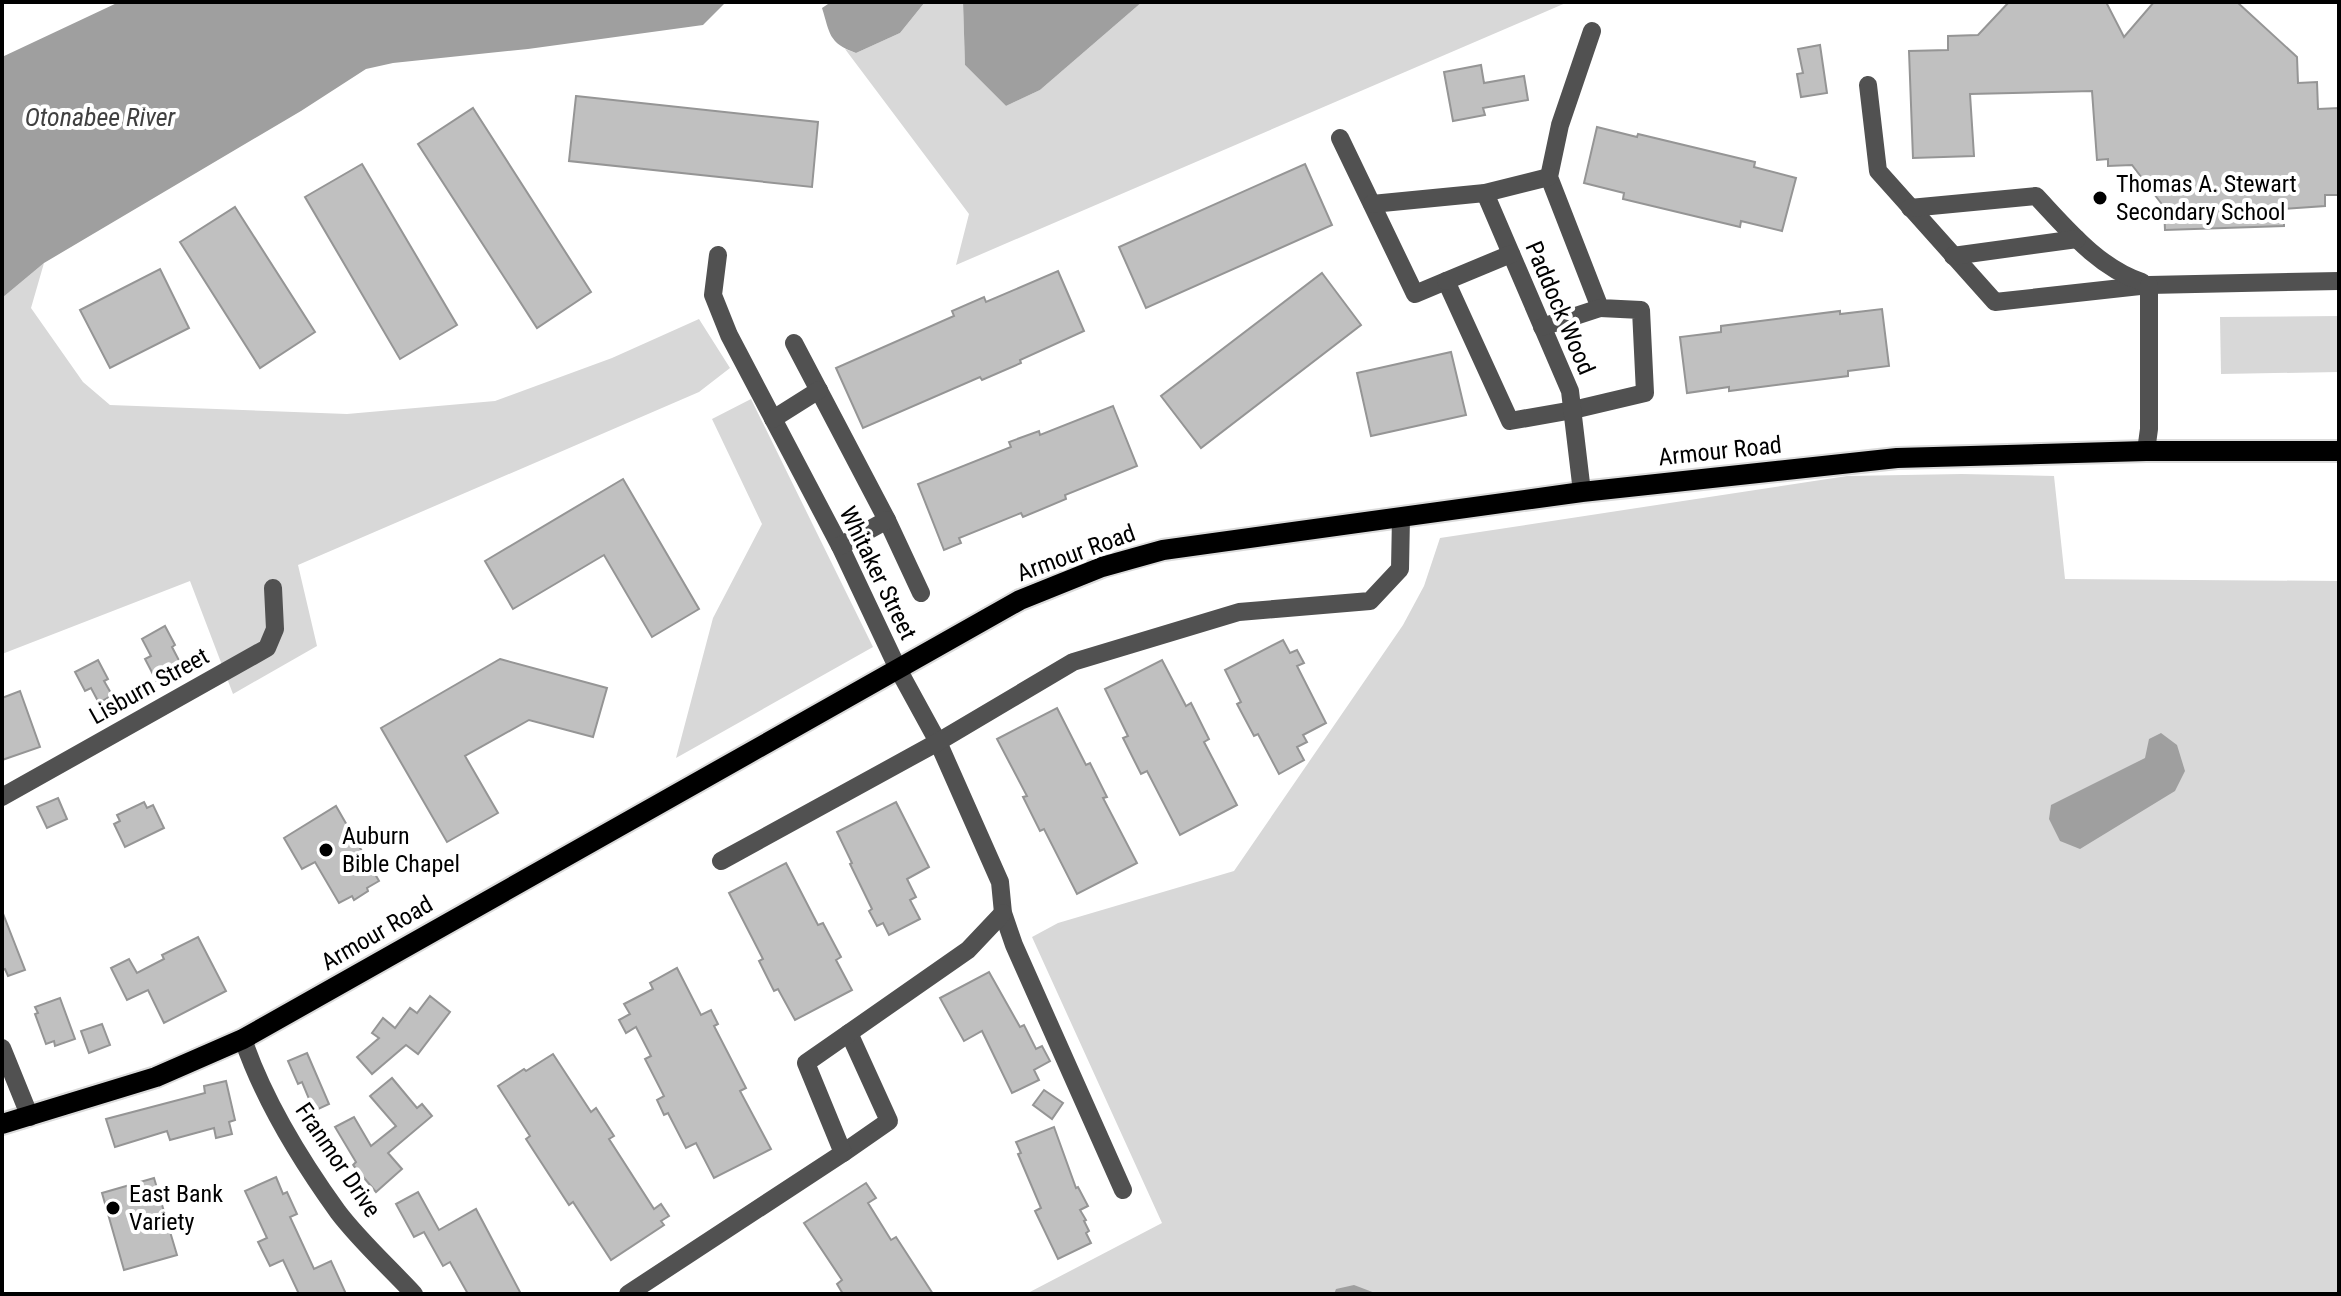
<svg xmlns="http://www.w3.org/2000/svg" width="2341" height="1296" viewBox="0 0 2341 1296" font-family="'Roboto Condensed',sans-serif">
<rect width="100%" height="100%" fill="#fff"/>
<g fill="#d8d8d8">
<path d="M925 2H963L965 65 1006 106 1040 90 1142 2H1568L956 265 969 214 845 49 856 53 900 33Z"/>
<path d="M44 263 31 308 83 382 110 405 347 414 495 401 612 358 699 319 730 368 699 392 298 565 317 646 233 694 190 581 2 654V298Z"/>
<path d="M2339 316V372L2221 374 2220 317Z"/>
<path d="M751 399 873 647 676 758 713 618 762 524 712 419Z"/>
<path d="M1962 474 2054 476 2065 579 2339 581V1294H1026L1162 1223 1032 937 1058 923 1234 871 1403 625 1424 586 1440 538 1847 476Z"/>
</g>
<g fill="#9f9f9f">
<path d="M119 2H726L703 25 528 49 393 63 366 69 301 111 44 263 2 298V57Z"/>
<path d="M831 2H925L900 33 856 53C828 43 830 33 822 8Z"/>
<path d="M963 2H1142L1040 90 1006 106 965 65Z"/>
<path d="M2161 733 2177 745 2185 771 2175 791 2080 849 2060 841 2049 819 2051 805 2145 758 2149 739Z"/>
<path d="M1354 1285 1375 1293 1377 1294H1334L1336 1289Z"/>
</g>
<g fill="#c0c0c0" stroke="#959595" stroke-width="2">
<path d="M2009 2H2106L2124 37 2154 2H2237L2297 57 2298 83 2317 82 2318 109 2339 108V195H2325V206L2284 209V226L2165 230 2164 207 2132 165 2108 166V159L2097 160 2092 91 1970 94 1974 156 1913 158 1909 51 1948 50V36L1978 35Z"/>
<path d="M1820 45 1827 93 1801 97 1797 74 1803 73 1798 49Z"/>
<path d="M1481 65 1484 83 1524 76 1528 100 1483 108 1485 115 1453 121 1444 72Z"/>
<path d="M576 96 818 122 812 187 569 161Z"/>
<path d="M473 108 591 292 537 328 418 144Z"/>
<path d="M1597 127 1637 137 1638 134 1755 162 1754 167 1796 178 1782 231 1741 221 1740 227 1623 199 1624 193 1584 183Z"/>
<path d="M362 164 457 325 400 359 305 197Z"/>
<path d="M1305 164 1332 225 1146 308 1119 247Z"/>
<path d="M235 207 315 332 260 368 180 242Z"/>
<path d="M160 269 189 328 110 368 80 310Z"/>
<path d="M1058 271 1084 331 1020 360 1021 363 982 380 980 377 863 428 836 368 954 316 952 311 984 297 986 302Z"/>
<path d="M1322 273 1361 325 1201 448 1161 396Z"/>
<path d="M1882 309 1889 366 1848 371V376L1729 391V387L1687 393 1680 337 1721 332V326L1840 311V314Z"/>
<path d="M1451 352 1466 415 1371 436 1357 373Z"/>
<path d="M1113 406 1137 466 1065 495 1066 499 1023 517 1021 513 959 538 961 543 944 550 918 484 1011 447 1009 442 1039 431 1040 435Z"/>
<path d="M623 479 699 609 652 637 604 555 513 609 485 561Z"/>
<path d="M165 626 175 645 172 647 185 672 159 686 145 659 151 656 142 639Z"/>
<path d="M1283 640 1290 653 1297 650 1304 663 1297 666 1326 723 1303 735 1307 742 1297 747 1304 760 1279 774 1258 734 1254 736 1237 704 1241 702 1225 670Z"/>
<path d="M500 659 607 688 593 737 529 720 465 756 498 813 447 842 381 728Z"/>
<path d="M98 660 108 679 104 681 112 695 99 703 91 688 85 691 75 672Z"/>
<path d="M1162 660 1186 706 1191 703 1209 739 1204 742 1237 805 1180 835 1147 771 1141 774 1123 738 1128 736 1105 689Z"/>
<path d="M20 691 40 747 2 760V698Z"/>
<path d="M1057 708 1086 765 1090 763 1107 797 1103 798 1137 863 1077 894 1044 829 1040 831 1023 797 1027 796 997 739Z"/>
<path d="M58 798 67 819 47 828 37 807Z"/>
<path d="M144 802 147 808 153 805 164 828 125 847 114 824 120 821 117 815Z"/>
<path d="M896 802 929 867 907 879 916 897 910 900 920 919 889 935 883 923 877 926 869 911 872 909 850 864 852 863 837 832Z"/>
<path d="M336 806 379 881 367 888 368 891 354 900 352 896 339 903 315 862 302 869 284 838Z"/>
<path d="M786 863 818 925 823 923 841 957 836 960 852 990 795 1020 778 989 774 991 759 961 763 959 729 893Z"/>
<path d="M2 911 25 970 8 976 5 969 2 970Z"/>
<path d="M198 937 226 991 164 1023 148 990 127 1000 111 968 129 959 137 973 164 959 162 955Z"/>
<path d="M677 968 701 1015 711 1010 718 1024 714 1026 746 1088 740 1091 771 1149 714 1178 696 1143 686 1148 668 1113 664 1115 657 1100 664 1096 645 1059 651 1056 636 1027 626 1033 619 1020 630 1014 624 1004 653 989 650 983Z"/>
<path d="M989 972 1020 1027 1024 1025 1036 1049 1042 1046 1050 1061 1034 1070 1039 1080 1012 1093 982 1031 964 1041 940 998Z"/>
<path d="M430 996 450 1012 418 1054 406 1045 372 1074 357 1057 379 1038 372 1033 383 1018 395 1028 410 1008 417 1013Z"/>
<path d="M60 998 75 1039 55 1046 54 1041 46 1044 35 1014 38 1013 35 1007Z"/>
<path d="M102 1024 110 1045 89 1053 81 1031Z"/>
<path d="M307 1053 329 1104 314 1111 302 1082 298 1084 288 1061Z"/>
<path d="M553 1054 591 1112 596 1108 614 1136 609 1139 654 1209 661 1204 669 1216 661 1221 664 1225 611 1260 573 1202 569 1205 526 1139 530 1136 498 1086 524 1069 526 1071Z"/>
<path d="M392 1078 417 1108 422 1104 432 1116 388 1153 402 1169 376 1192 353 1165 356 1162 335 1127 354 1117 371 1146 396 1126 370 1096Z"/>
<path d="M226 1081 235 1120 229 1122 232 1134 216 1138 214 1128 170 1140 167 1131 115 1147 106 1119 205 1093 204 1086Z"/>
<path d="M1044 1090 1063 1103 1052 1119 1033 1105Z"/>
<path d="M1054 1127 1076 1188 1078 1187 1088 1206 1080 1210 1086 1220 1084 1221 1089 1231 1086 1233 1091 1243 1058 1259 1035 1211 1041 1208 1018 1154 1021 1153 1016 1142Z"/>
<path d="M276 1177 283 1194 287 1192 297 1214 290 1217 314 1269 331 1261 346 1294H299L283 1260 270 1266 258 1242 267 1238 245 1191Z"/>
<path d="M154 1178 177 1255 124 1270 102 1193Z"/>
<path d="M866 1183 876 1198 868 1203 891 1240 896 1237 933 1294H843L837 1284 842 1280 804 1223Z"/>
<path d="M418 1192 439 1230 476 1209 521 1294H468L450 1262 443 1266 424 1232 414 1237 396 1204Z"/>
</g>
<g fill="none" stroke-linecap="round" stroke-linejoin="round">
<defs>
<path id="major" d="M2 1124 156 1077 243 1039 1020 600 1102 567 1163 550 1582 492 1897 458 2146 451H2339"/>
</defs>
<use href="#major" stroke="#dbdbdb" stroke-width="24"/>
<g stroke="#515151" stroke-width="18">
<path d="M1868 85 1878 171 1995 302 2149 285 2339 281"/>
<path d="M1340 138 1415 294 1446 281 1510 421 1573 410 1645 393 1641 310 1600 308 1549 177 1560 125 1592 31"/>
<path d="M1485 193 1570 391 1582 492"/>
<path d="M1372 204 1485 193 1549 177"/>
<path d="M1910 208 2036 196C2067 229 2099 268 2142 282"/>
<path d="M718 255 713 295 729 335 840 546 898 669 938 742 1000 882 1003 913 1014 945 1123 1190"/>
<path d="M1953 256 2077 239"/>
<path d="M1446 281 1511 254"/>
<path d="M1542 327 1600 308"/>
<path d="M794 343 887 520 921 593"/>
<path d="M773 419 819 390"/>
<path d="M2146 451 2149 429V285"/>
<path d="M840 546 887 520"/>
<path d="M2 797 267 648 275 629 273 588"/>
<path d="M721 861 938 742 1073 662 1239 612 1370 601 1400 569 1401 517"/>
<path d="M243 1039C263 1098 302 1162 338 1212 360 1241 389 1267 414 1294"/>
<path d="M2 1048 30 1117"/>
<path d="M843 1153 889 1121 849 1033"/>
<path d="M628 1294 843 1153 806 1063 968 950 1003 913"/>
</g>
<use href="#major" stroke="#000" stroke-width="20"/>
</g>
<g fill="#000" stroke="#fff" stroke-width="3">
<circle cx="2100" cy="198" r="8"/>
<circle cx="326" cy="850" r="8"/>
<circle cx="113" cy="1208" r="8"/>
</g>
<g text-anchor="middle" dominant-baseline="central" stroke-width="8" stroke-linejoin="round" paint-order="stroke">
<g font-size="24" fill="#000" stroke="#fff" text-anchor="start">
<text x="2116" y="184">Thomas A. Stewart<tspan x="2116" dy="28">Secondary School</tspan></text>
<text x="342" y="836">Auburn<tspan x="342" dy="28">Bible Chapel</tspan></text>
<text x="129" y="1194">East Bank<tspan x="129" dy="28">Variety</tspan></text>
</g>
<g font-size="24" fill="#000" stroke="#fff">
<text transform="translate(1560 308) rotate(67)">Paddock Wood</text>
<text transform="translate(1720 451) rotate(-6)">Armour Road</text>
<text transform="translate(1076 553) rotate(-20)">Armour Road</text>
<text transform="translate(878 573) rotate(64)">Whitaker Street</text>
<text transform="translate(149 686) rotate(-29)">Lisburn Street</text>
<text transform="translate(377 933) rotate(-30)">Armour Road</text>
<text transform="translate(338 1160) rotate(56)">Franmor Drive</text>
</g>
<g font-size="26" font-style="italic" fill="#404040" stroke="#fff">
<text x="100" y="117">Otonabee River</text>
</g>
</g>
<rect width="2341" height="1296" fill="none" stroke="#000000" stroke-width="8"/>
</svg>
